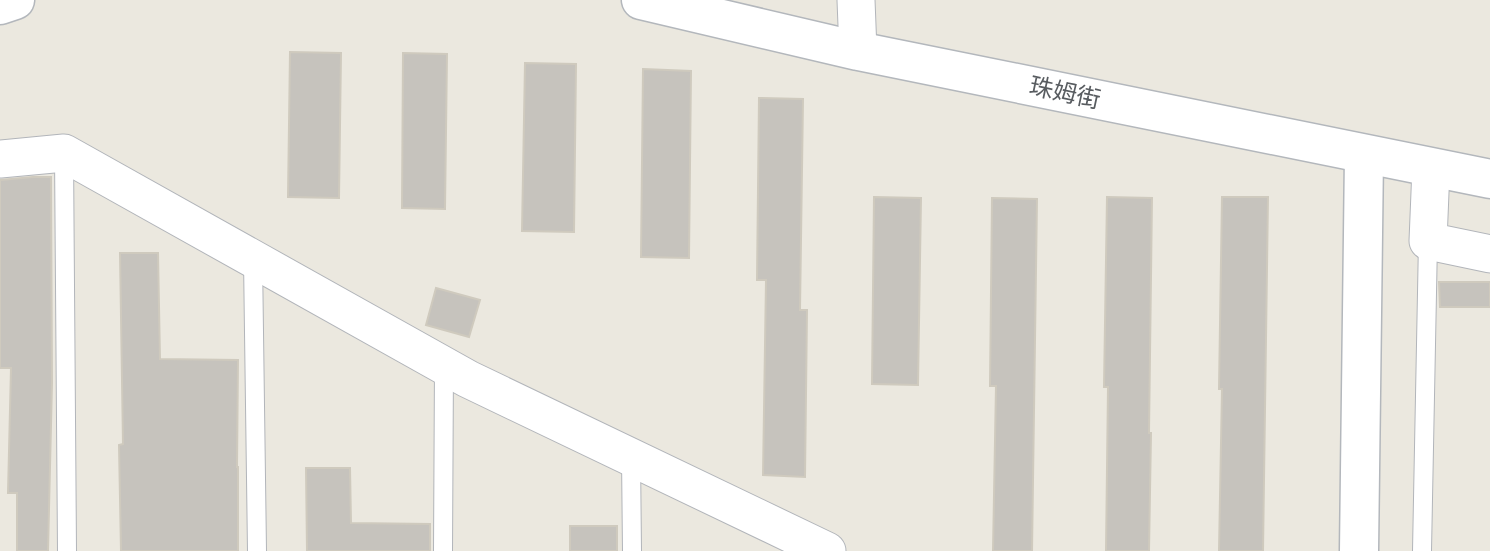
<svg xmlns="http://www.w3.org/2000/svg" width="1490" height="551" viewBox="0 0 1490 551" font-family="'Golos Text','Noto Sans SC',sans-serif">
  <rect width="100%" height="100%" fill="#ebe8df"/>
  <g fill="#c6c3bd" stroke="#cfcabe" stroke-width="2">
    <polygon points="290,52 341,53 339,198 288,197"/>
    <polygon points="403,53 447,54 445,209 402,208"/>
    <polygon points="525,63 576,64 574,232 522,231"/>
    <polygon points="643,69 691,71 689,258 641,257"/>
    <polygon points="759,98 803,99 800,310 807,310 805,477 763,475 766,280 757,280"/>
    <polygon points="33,177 51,177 52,383 48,551 17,551 17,493 8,493 11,368 0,368 0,180"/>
    <polygon points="874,197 921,198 918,385 872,384"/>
    <polygon points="1107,197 1152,198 1149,433 1151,433 1149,551 1106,551 1108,387 1104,387"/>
    <polygon points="1222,197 1268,197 1263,551 1219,551 1222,389 1219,389"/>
    <polygon points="992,198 1037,199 1032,551 993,551 996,386 990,386"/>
    <polygon points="120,253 158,253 160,359 238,360 237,467 238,467 238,551 121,551 119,445 123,444"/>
    <polygon points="1439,282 1490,282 1490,307 1440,307"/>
    <polygon points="436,288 480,300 469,337 426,325"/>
    <polygon points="306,468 350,468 351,523 430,524 430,551 307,551"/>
    <rect x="570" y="526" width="47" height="25"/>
  </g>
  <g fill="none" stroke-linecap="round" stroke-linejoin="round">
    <defs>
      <g id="service">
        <polyline points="64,153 67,551"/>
        <polyline points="253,259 257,551"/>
        <polyline points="631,457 632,551"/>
        <polyline points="443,551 444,365"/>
        <polyline points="1422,551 1428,241"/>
      </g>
      <g id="minor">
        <polyline points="856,0 858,51"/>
        <polyline points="0,159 64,153 468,379 827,551"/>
        <polyline points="1431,168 1428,241 1490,254"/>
      </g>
      <g id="secondary">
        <polyline points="641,0 858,51 1490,179"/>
        <polyline points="0,5 15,0"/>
        <polyline points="1359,551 1364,155"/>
      </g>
    </defs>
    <use href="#service" stroke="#b2b5ba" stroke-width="20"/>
    <use href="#minor" stroke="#b2b5ba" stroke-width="39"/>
    <use href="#secondary" stroke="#b3b7bc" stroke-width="41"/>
    <use href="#service" stroke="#fff" stroke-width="18"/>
    <use href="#minor" stroke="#fff" stroke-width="37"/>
    <use href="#secondary" stroke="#fff" stroke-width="38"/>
  </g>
  <g text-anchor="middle" stroke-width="5" stroke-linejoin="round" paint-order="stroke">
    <g font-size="24" fill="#585c60" stroke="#fff">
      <text transform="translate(1065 93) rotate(12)" y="8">珠姆街</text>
    </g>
  </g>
</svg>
